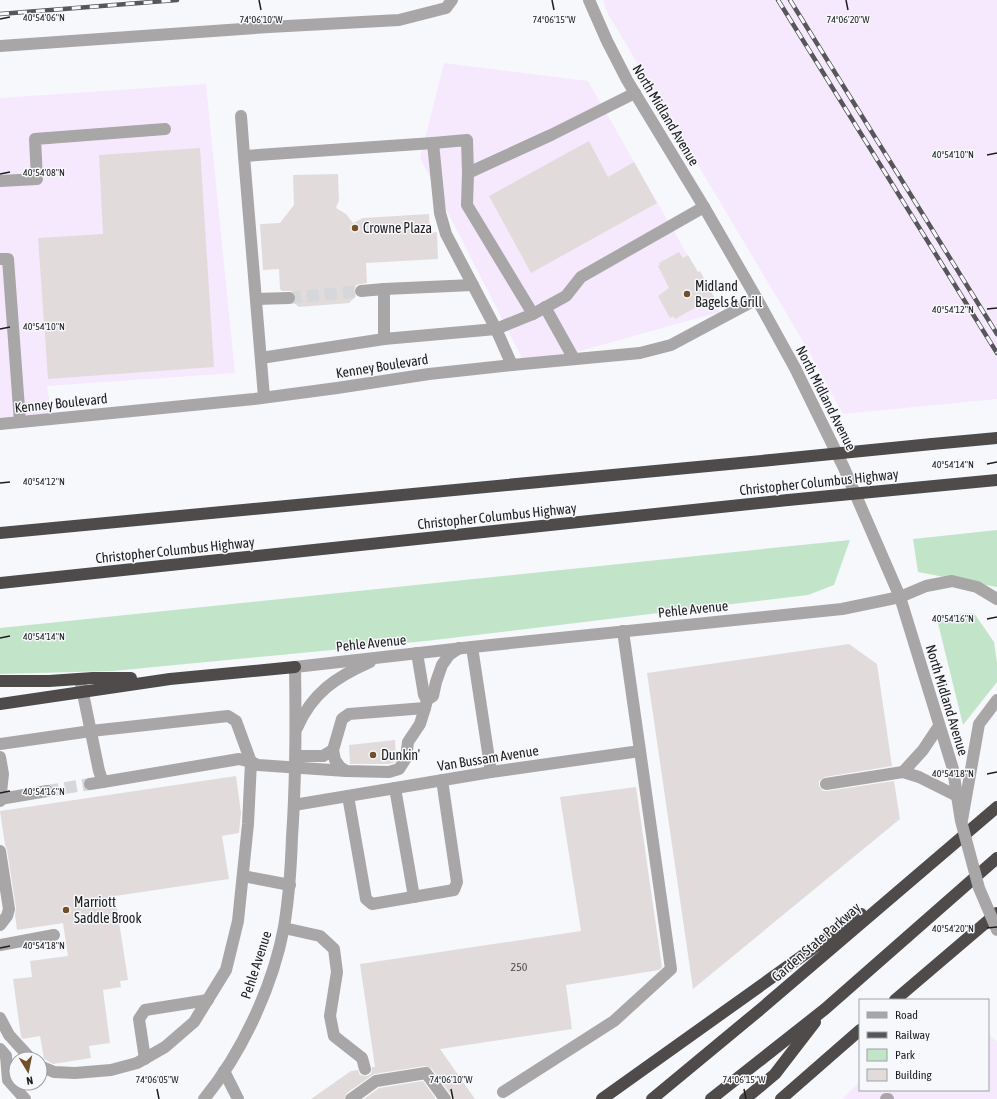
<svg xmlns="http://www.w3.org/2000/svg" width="997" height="1099" viewBox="0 0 997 1099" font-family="'Asap Condensed',sans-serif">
  <rect width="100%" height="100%" fill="#f7f8fc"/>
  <g fill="#f6e9fd">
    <polygon points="603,0 997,0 997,399 843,414 807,348 608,14"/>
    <polygon points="444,63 588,81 720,312 526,366 420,158"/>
    <polygon points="206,84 235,373 47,386 52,416 0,424 0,98"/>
    <polygon points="988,1034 997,1042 997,1099 842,1099 860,1082 860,1090 988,1090"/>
  </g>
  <g fill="#c2e5ca">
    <polygon points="997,530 997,587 918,572 913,539"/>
    <polygon points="850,540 834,585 808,595 426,641 113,671 0,674 0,628"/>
    <polygon points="974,613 994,642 997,663 997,682 963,725 936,615"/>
  </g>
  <g fill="#e1dcdb">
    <polygon points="589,141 608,177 634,162 657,203 531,273 489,196"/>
    <polygon points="200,148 214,367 48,379 38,238 103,234 99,155"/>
    <polygon points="338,174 339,200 336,208 346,214 353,223 363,218 429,214 430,233 437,232 438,259 366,263 367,283 356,285 354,291 356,296 349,303 299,307 294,303 296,298 295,294 292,291 282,291 280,289 279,269 263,270 260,224 280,223 294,205 293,175"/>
    <polygon points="679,252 683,258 688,255 698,272 700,271 714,297 675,319 673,316 670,318 658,296 669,288 658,266 660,265 659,263"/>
    <polygon points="849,644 877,664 892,766 825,777 819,781 819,786 823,791 827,791 894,781 900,819 693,989 647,673"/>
    <polygon points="395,740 396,759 394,763 388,764 350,764 349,745"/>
    <polygon points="236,776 241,813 239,833 222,836 229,879 115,896 128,980 120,981 121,987 103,990 110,1043 89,1046 91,1058 53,1064 44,1059 40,1036 23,1039 21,1037 13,979 32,977 30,961 68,956 63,923 17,930 15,915 16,908 7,850 5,845 0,811"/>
    <polygon points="636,787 662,967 659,970 566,985 572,1029 440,1049 475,1099 452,1099 451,1095 432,1069 425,1066 374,1074 347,1093 344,1099 311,1099 351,1071 358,1070 360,1075 367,1076 371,1074 372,1067 375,1067 360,964 581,931 560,797"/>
    <polygon points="423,1081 436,1099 364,1099 379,1088"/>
  </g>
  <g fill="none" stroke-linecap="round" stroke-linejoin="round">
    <g stroke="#d6d7db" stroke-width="12" stroke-dasharray="12 6" stroke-linecap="butt">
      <polyline points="289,298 361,291"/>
      <polyline points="47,791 90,784"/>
    </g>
    <g stroke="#a8a6a6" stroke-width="12">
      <polyline points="589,0 607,41 627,80 704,207 757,299 795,368 844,468 900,597 953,769 957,796"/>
      <polyline points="0,46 269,27 399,20 446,8 452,0"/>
      <polyline points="241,116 244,156"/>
      <polyline points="433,143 467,140 468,173"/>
      <polyline points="0,181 37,179 35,139 165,129"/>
      <polyline points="0,259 8,259 20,422"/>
      <polyline points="361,291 384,289"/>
      <polyline points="256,299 289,298"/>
      <polyline points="545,307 574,359"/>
      <polyline points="533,314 566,296 581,277 704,207"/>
      <polyline points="384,339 384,289 473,285"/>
      <polyline points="261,358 384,339 496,329 512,365"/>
      <polyline points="264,397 244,156 433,143 440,213 446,234 496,329 533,314 467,205 468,173 551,135 635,93"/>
      <polyline points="0,424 254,399 337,388 429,374 512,365 640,353 671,345 757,299"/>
      <polyline points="472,647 491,772"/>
      <polyline points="417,653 424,695 427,700"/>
      <polyline points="80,679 99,771 103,782 239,759 251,762 258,765 346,771 389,772 399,769 406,758 408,742 420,724 425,708"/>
      <path d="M297,728C312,693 336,677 370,662"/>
      <polyline points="0,744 91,731 228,716 236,721 251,762 248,824 238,921 226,970 194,1022 165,1047 137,1063 111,1070 75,1073 54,1072 40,1066"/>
      <polyline points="296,756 323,756 333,750"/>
      <polyline points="0,757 3,774 0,801"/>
      <polyline points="346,771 340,767 335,760 333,750 342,719 349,714 425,708 427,700 433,696 436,682 442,665 449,655 459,648"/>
      <polyline points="903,772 923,750 939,726"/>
      <polyline points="90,784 103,782"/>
      <polyline points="826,784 903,772 919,777 957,796"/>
      <polyline points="395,788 414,897"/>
      <polyline points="348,796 366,899 372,904 454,890 457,882 442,780"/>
      <polyline points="0,799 47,791"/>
      <polyline points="294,805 491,772 640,751"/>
      <polyline points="962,820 979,724 997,700"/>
      <polyline points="0,851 9,909 7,916 0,925"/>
      <polyline points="243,876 290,885"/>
      <polyline points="284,928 320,936 334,949 337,972 330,1016 334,1036 362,1058 365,1069"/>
      <polyline points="0,945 54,935"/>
      <polyline points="0,1018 9,1035 31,1059"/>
      <polyline points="0,1049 6,1056 8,1080 25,1099"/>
      <polyline points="145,1059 139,1019 145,1010 208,1000"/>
      <polyline points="224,1071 238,1099"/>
      <polyline points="503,1092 614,1021 671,969 623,631"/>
      <path d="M204,1099C242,1053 273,986 284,927C289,897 291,867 292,837C296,780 296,724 295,667L472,647L842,609L900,597L926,586L952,581L977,587L997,599"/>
      <polyline points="351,1099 376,1081 426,1073 445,1099"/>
      <polyline points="886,1099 888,1099"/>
    </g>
    <g stroke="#4f4b4b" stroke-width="12">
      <polyline points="932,444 997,438"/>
      <polyline points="0,533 771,460"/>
      <polyline points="0,583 788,500"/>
      <polyline points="0,681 49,681 93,678 131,678"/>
      <polyline points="0,704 170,679 295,667"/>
      <polyline points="895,1000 997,913"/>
      <polyline points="602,1099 861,914"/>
      <polyline points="652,1099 762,1008 997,807"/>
      <polyline points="711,1099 825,1009 997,858"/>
      <polyline points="745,1099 775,1074 815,1022"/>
      <polyline points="781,1099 860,1030"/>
    </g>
    <defs>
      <g id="rail">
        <polyline points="778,0 997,353"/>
        <polyline points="790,0 997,334"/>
        <polyline points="0,14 177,0"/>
      </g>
    </defs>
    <use href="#rail" stroke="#575759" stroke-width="4.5"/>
    <use href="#rail" stroke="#f7f8fc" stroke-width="3" stroke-dasharray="9" stroke-linecap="butt"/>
    <polyline stroke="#a8a6a6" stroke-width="12" points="957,796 961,821 979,888 997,930"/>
    <g stroke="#4f4b4b" stroke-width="12">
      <polyline points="771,460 932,444"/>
      <polyline points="788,500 997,480"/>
    </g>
  </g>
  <path fill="none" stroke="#1e1e1f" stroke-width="1.5" d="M259,0L261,10M552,0L554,10M846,0L848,10M0,19L10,17M987,155L997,153M0,174L10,172M987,309L997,308M0,329L10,327M987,464L997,462M0,483L10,482M987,619L997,617M0,638L10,636M987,774L997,772M0,793L10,791M987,928L997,927M0,948L10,946M157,1089L159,1099M451,1089L453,1099M744,1089L746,1099"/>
  <g fill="#734f29" stroke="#f7f8fc" stroke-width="1.5">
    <circle cx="355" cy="228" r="4"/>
    <circle cx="687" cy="294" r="4"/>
    <circle cx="373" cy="755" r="4"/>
    <circle cx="66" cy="910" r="4"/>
  </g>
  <g text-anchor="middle" stroke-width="3" stroke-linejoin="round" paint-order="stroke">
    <g font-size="12" fill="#4f4e4e">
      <text x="519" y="971">250</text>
    </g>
    <g font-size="14" fill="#1e1e1f" stroke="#f7f8fc">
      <text transform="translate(666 115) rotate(59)" y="5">North Midland Avenue</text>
      <text transform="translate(382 366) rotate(-9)" y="5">Kenney Boulevard</text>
      <text transform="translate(826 398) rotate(63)" y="5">North Midland Avenue</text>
      <text transform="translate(61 403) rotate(-6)" y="5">Kenney Boulevard</text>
      <text transform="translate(819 482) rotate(-6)" y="5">Christopher Columbus Highway</text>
      <text transform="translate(497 516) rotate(-6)" y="5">Christopher Columbus Highway</text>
      <text transform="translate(175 550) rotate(-6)" y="5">Christopher Columbus Highway</text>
      <text transform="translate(693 609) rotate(-6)" y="5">Pehle Avenue</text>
      <text transform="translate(371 643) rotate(-6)" y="5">Pehle Avenue</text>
      <text transform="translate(947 700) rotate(73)" y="5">North Midland Avenue</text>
      <text transform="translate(488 758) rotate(-9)" y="5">Van Bussam Avenue</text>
      <text transform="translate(816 942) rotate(-41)" y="5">Garden State Parkway</text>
      <text transform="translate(256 965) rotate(-72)" y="5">Pehle Avenue</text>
    </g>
    <g font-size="14" fill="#1e1e1f" stroke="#f7f8fc" text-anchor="start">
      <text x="363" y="233">Crowne Plaza</text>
      <text x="695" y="291">Midland<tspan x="695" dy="16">Bagels &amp; Grill</tspan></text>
      <text x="381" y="760">Dunkin'</text>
      <text x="74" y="907">Marriott<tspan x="74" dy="16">Saddle Brook</tspan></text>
    </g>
  </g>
  <g font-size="10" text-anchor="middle" fill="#1e1e1f" stroke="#f7f8fc" stroke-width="3" stroke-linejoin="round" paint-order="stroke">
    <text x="44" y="21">40°54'06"N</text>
    <text x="848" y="23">74°06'20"W</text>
    <text x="261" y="23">74°06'10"W</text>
    <text x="554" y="23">74°06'15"W</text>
    <text x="953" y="158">40°54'10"N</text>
    <text x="44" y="176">40°54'08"N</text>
    <text x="953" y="313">40°54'12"N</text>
    <text x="44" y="330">40°54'10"N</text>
    <text x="953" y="468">40°54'14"N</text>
    <text x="44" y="485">40°54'12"N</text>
    <text x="953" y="622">40°54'16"N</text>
    <text x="44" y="640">40°54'14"N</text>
    <text x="953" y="777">40°54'18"N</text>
    <text x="44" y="795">40°54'16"N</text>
    <text x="953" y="932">40°54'20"N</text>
    <text x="44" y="949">40°54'18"N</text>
    <text x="157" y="1083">74°06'05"W</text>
    <text x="451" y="1083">74°06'10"W</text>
    <text x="744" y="1083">74°06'15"W</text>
  </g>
  <rect x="859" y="999" width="130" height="92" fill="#f7f8fc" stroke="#a0a1a4"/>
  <rect x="867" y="1012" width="20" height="6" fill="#a8a6a6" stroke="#a0a1a4"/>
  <text x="895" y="1019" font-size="12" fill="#1e1e1f">Road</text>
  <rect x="867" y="1032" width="20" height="6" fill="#575759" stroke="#a0a1a4"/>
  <text x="895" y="1039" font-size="12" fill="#1e1e1f">Railway</text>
  <rect x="867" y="1049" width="20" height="12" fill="#c2e5ca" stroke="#a0a1a4"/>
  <text x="895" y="1059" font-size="12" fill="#1e1e1f">Park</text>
  <rect x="867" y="1069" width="20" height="12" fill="#e1dcdb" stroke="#a0a1a4"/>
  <text x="895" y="1079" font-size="12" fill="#1e1e1f">Building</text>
  <g transform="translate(28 1071) rotate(170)"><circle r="19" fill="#f7f8fc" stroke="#a0a1a4"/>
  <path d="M0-3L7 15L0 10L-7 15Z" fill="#734f29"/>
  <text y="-6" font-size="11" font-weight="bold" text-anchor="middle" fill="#1e1e1f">N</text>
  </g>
</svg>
